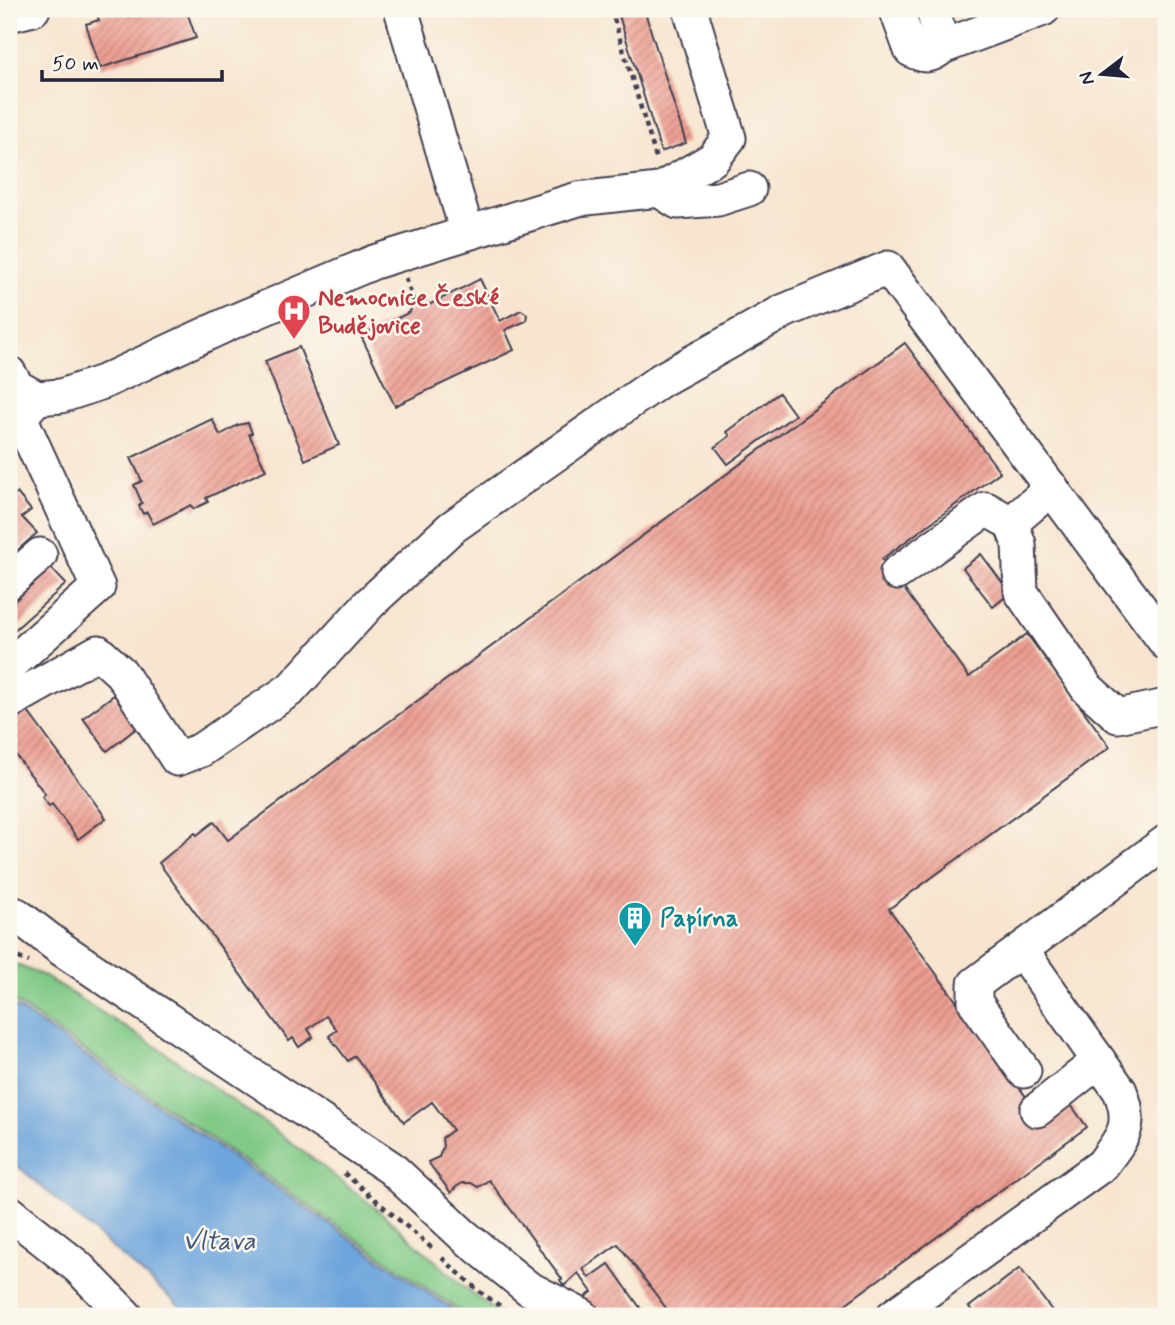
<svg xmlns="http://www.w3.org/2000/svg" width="1175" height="1325" viewBox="0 0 1175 1325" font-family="Mynerve,sans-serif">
  <defs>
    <pattern id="building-hatch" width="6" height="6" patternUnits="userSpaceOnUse" patternTransform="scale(1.75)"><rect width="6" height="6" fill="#ed9d91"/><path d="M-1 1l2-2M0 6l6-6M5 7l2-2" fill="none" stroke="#c08078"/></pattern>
  </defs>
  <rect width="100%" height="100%" fill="#fbf7ec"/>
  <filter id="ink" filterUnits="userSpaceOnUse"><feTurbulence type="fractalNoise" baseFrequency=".0143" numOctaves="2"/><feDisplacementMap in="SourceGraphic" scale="14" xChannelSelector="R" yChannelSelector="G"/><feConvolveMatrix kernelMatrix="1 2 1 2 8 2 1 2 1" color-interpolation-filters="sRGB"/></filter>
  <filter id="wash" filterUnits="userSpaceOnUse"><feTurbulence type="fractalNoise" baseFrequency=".00686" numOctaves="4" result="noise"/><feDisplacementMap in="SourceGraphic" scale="28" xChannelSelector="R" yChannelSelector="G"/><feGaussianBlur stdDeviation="1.57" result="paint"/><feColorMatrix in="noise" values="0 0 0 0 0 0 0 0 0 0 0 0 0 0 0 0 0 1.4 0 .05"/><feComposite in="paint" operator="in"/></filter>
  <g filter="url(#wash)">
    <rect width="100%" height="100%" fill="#f7e5cf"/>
    <polygon fill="#80c986" stroke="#517660" stroke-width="2" points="9,962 42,975 163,1051 288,1140 377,1209 471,1293 502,1316 467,1316 16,1003 9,1000"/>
    <polygon fill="#6da5dc" stroke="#48648c" stroke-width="2" points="9,1005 16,1007 462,1316 191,1316 20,1168 9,1163"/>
    <g id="blocks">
      <g fill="url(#building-hatch)">
        <polygon points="136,9 186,9 196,38 100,68 86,24 99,20 97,15 114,10 115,15"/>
        <polygon points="617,9 644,9 686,143 661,152"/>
        <polygon points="971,9 988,9 973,14"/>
        <polygon points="480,279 500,321 521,310 527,314 526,321 505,330 514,350 395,406 361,336 410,312 412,305 418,300 429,305"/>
        <polygon points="905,343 1000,472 882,559 969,677 1027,634 1110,747 889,909 1043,1120 1068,1101 1087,1127 829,1316 672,1316 618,1244 583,1269 589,1278 609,1264 646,1316 605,1316 589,1308 582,1300 592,1292 578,1273 564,1286 560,1280 562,1279 489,1180 478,1187 471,1183 463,1183 456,1187 451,1193 428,1162 439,1157 443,1146 442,1138 453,1130 432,1102 404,1122 355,1056 348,1061 329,1036 337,1030 326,1016 308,1029 313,1037 299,1047 293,1038 289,1041 159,863 195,833 197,835 214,822 228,840"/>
        <polygon points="299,347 339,445 305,460 265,361"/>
        <polygon points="779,393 795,415 728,464 715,447 730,436 727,432"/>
        <polygon points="212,419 220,435 238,425 248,423 252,433 249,434 266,470 206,498 208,502 193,509 191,505 153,524 147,512 143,514 139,506 142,503 134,485 142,481 131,458"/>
        <polygon points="17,493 31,510 22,517 37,533 9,558 9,500"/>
        <polygon points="981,554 1010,593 993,607 963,568"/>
        <polygon points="51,568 66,584 9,635 9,606"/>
        <polygon points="114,695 138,727 107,751 83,718"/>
        <polygon points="26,709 106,818 78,839 52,804 49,806 42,797 45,794 9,746 9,717"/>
        <polygon points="1020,1268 1056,1316 976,1316 969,1307"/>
      </g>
    </g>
  </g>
  <g filter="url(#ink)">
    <use href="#blocks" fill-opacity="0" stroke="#423f51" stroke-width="2"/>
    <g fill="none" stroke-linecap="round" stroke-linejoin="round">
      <defs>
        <g id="minor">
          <polyline points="401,9 467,232"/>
          <path d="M896,9L911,50C924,57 931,57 942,47"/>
          <polyline points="933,9 942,47 1043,9"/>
          <polyline points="9,15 33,9"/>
          <polyline points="659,190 678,202 718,199 749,189"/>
          <polyline points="9,373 17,387 37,398 61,396 103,382 230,323 374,262 578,199 659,190 713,159 729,138 690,9"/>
          <polyline points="1011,523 1019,544 1021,592 1087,688 1118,716 1166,706"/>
          <polyline points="897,573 986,509 1011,523 1052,488"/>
          <polyline points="9,582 40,555"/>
          <polyline points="9,666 98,587 20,417 37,398"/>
          <polyline points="9,702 98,652 121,673 177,759 201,750 291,689 370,603 451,528 661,380 784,311 888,268 1166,643"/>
          <polyline points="9,912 17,915 60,948 391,1168 463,1235 528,1288 582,1316"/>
          <polyline points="1024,1071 975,1002 975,984 1166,842"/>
          <polyline points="1037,1110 1099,1061"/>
          <polyline points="9,1212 78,1267 126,1316"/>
          <path d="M893,1316L1102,1165C1123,1137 1134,1125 1120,1091L1021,950"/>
        </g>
      </defs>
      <use href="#minor" stroke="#423f51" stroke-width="37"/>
      <g stroke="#423f51" stroke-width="4.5" stroke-dasharray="5 5" stroke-linecap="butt">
        <polyline points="611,9 657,161"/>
        <polyline points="406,278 414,303"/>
        <polyline points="9,954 29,962"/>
        <polyline points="344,1173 433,1249"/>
        <polyline points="442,1258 480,1292 515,1316"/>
      </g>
      <use href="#minor" stroke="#fff" stroke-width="33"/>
    </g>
  </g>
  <defs>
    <symbol id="hospital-pin" viewBox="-11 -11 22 30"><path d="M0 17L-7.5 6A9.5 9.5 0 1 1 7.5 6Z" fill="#e0444e" stroke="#fbf7ec"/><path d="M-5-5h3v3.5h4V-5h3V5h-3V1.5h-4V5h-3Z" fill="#fff"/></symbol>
    <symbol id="building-pin" viewBox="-11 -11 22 30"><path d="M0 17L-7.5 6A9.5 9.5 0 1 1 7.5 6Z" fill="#0f9aa8" stroke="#fbf7ec"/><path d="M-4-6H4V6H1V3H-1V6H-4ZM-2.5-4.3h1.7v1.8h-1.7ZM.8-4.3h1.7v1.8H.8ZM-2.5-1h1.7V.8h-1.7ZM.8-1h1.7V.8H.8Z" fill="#fff"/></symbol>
  </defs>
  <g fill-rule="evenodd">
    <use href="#hospital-pin" x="275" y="292" width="38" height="52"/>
    <use href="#building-pin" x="616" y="899" width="38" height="52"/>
  </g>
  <g text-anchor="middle" stroke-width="5" stroke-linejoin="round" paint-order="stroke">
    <g font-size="24" font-weight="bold" fill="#be3a42" stroke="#fbf7ec" text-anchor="start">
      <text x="318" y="305">Nemocnice České<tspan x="318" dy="28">Budějovice</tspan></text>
    </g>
    <g font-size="24" font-weight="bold" fill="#0d838f" stroke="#fbf7ec" text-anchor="start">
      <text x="660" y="926">Papírna</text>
    </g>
    <g font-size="26" font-style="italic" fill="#40567b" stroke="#fbf7ec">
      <text x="219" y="1249">Vltava</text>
    </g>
  </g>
  <rect width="1175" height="1325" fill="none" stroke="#fbf7ec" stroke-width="35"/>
  <g transform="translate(1102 74) rotate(254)" stroke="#fbf7ec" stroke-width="5" paint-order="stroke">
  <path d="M0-5L12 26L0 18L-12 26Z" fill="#22223b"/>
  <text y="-10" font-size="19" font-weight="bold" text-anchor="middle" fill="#22223b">N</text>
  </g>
  <path d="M42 70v10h180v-10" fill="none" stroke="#22223b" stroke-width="3.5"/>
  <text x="52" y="70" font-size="21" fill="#22223b" stroke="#fbf7ec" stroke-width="5" paint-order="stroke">50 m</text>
</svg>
